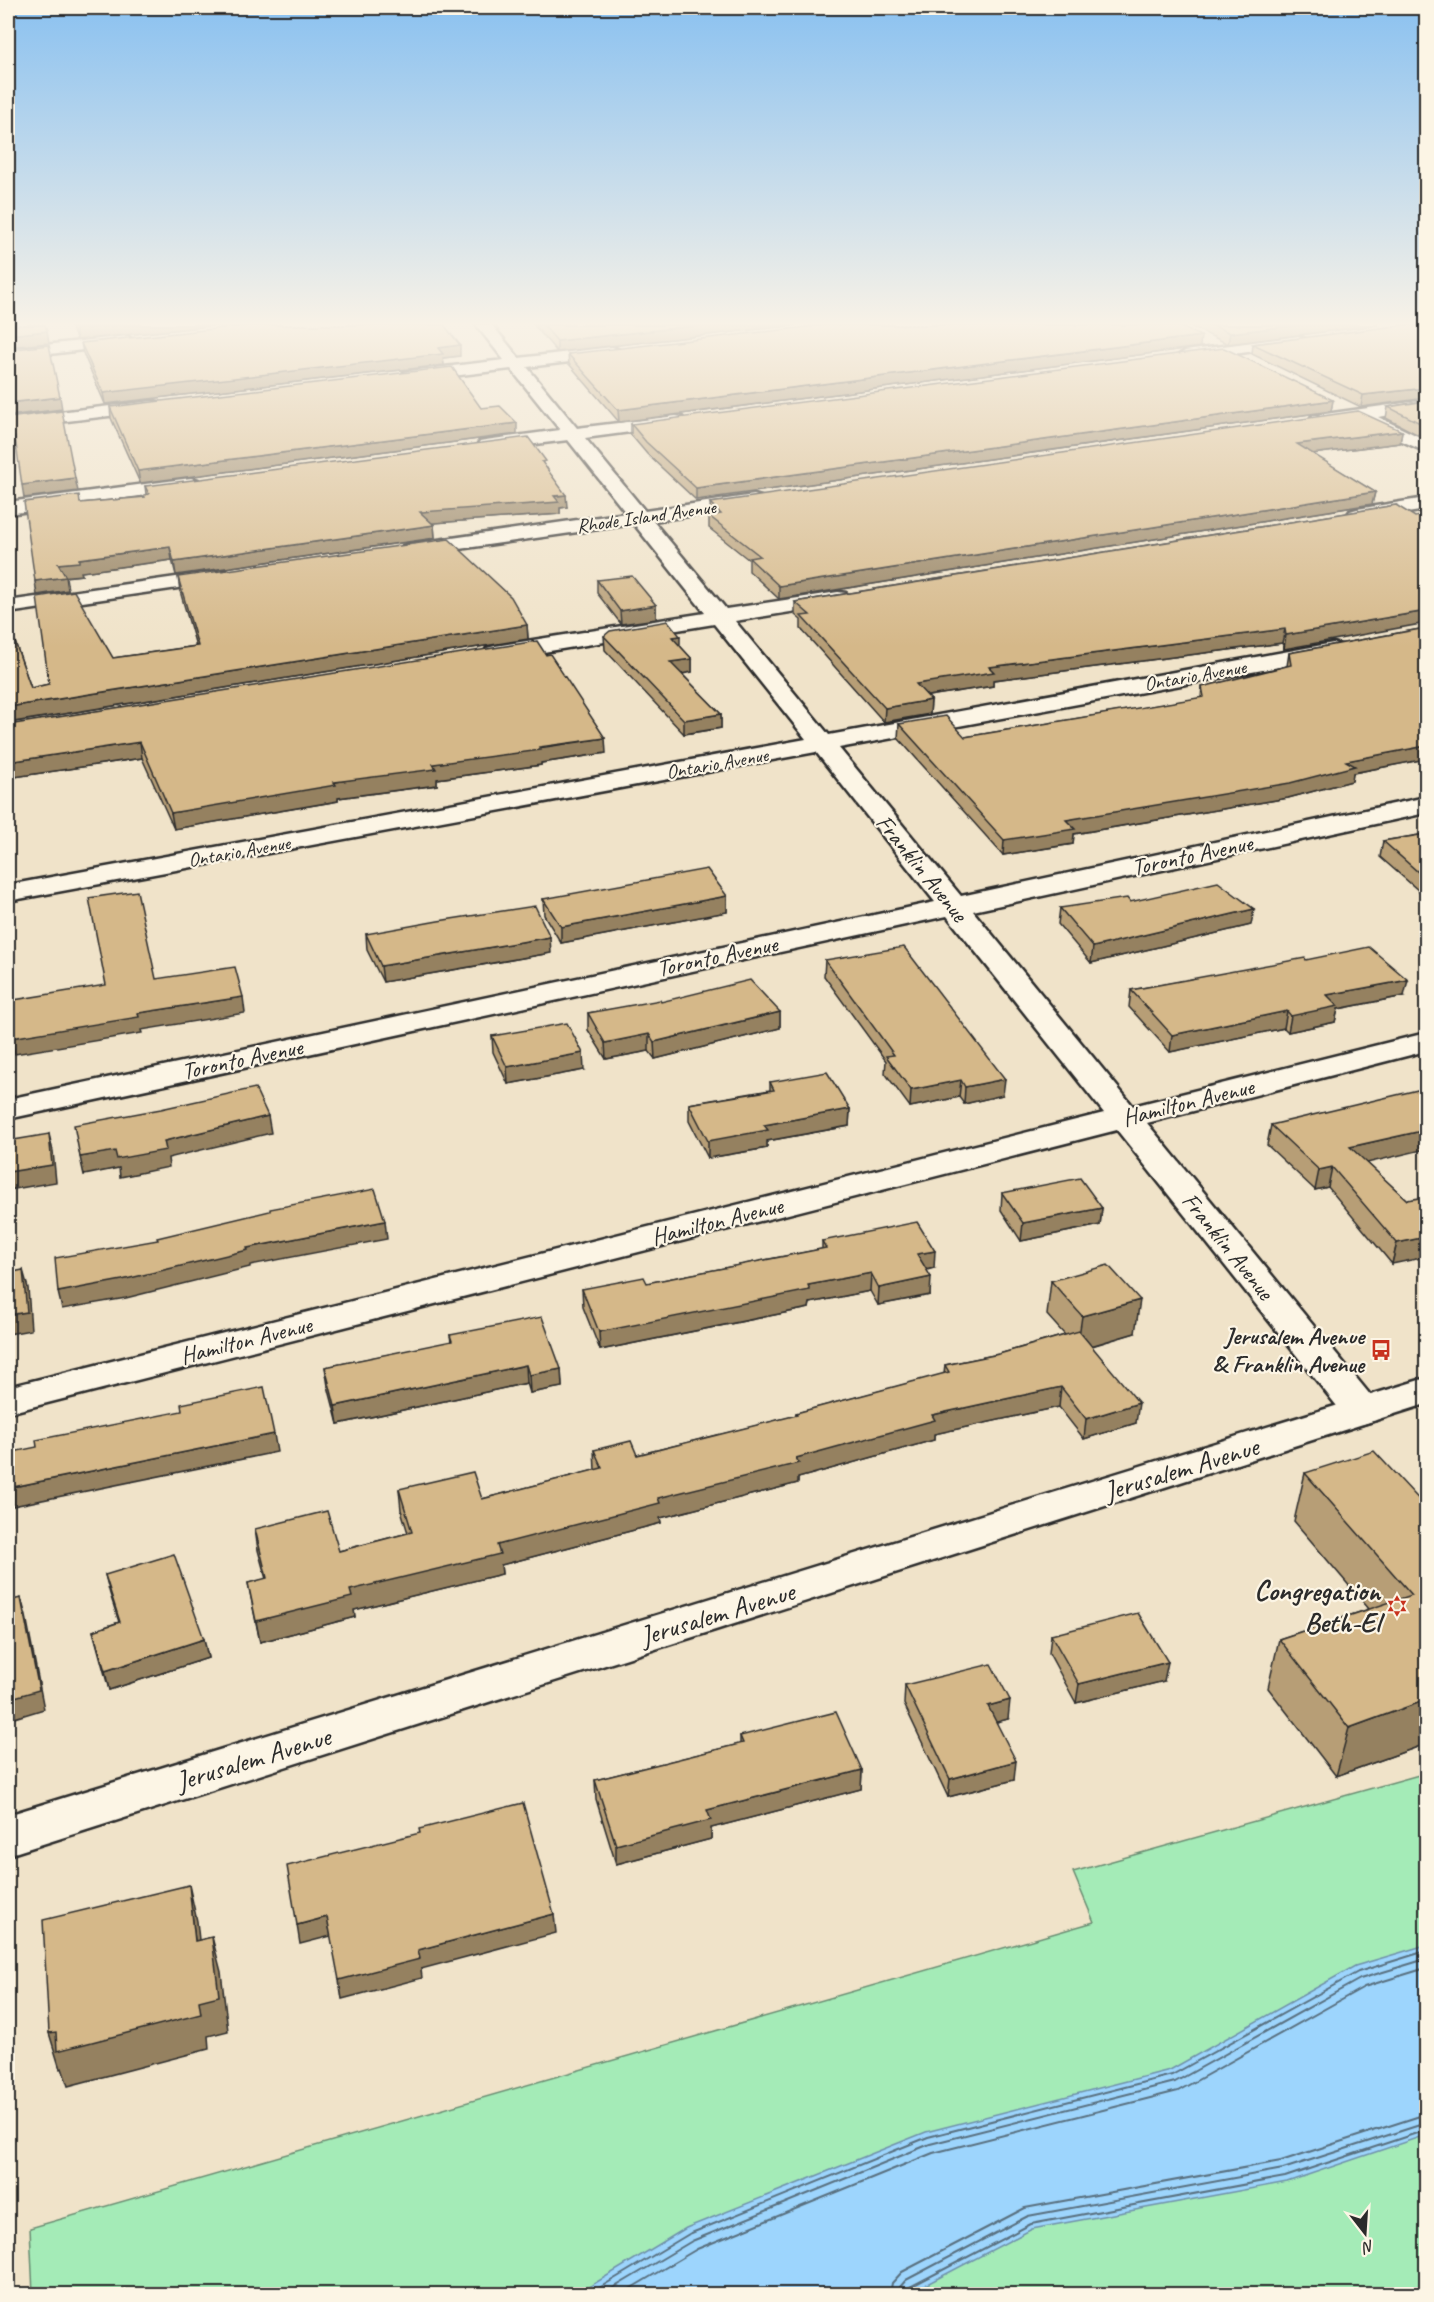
<svg xmlns="http://www.w3.org/2000/svg" width="1434" height="2302" viewBox="0 0 1434 2302" font-family="Caveat,sans-serif">
  <rect width="100%" height="100%" fill="#f0e3c9"/>
  <filter id="ink" filterUnits="userSpaceOnUse"><feTurbulence type="fractalNoise" baseFrequency=".0167" numOctaves="2"/><feDisplacementMap in="SourceGraphic" scale="12" xChannelSelector="R" yChannelSelector="G"/><feConvolveMatrix kernelMatrix="1 2 1 2 8 2 1 2 1" color-interpolation-filters="sRGB"/></filter>
  <g filter="url(#ink)">
    <polygon fill="#a4ebb7" stroke="#688b71" stroke-width="1.5" points="1426,1773 1426,2294 33,2294 30,2228 1094,1922 1073,1872"/>
    <polygon fill="#9dd5fd" stroke="#6f91a9" stroke-width="1.5" points="1426,1945 1426,2135 1287,2182 1032,2229 908,2294 577,2294 686,2228 926,2132 1170,2070 1355,1966"/>
    <g fill="none" stroke-linecap="round" stroke-linejoin="round">
      <g stroke="#596f7f" stroke-width="2">
        <polyline points="589,2294 689,2234 928,2137 1172,2075 1358,1972 1426,1951"/>
        <polyline points="603,2294 692,2241 930,2144 1175,2082 1360,1979 1426,1959"/>
        <polyline points="621,2294 697,2249 933,2153 1178,2091 1364,1987 1426,1968"/>
        <polyline points="890,2294 892,2283 902,2272 1025,2208 1281,2161 1426,2114"/>
        <polyline points="899,2294 900,2287 906,2280 1028,2216 1283,2169 1426,2123"/>
        <polyline points="907,2294 910,2287 1031,2224 1285,2177 1426,2130"/>
      </g>
      <defs>
        <g id="minor">
          <polygon points="476,325 492,325 519,358 612,347 618,349 620,352 618,355 612,357 527,367 577,428 676,416 682,417 685,421 682,425 676,426 585,438 645,511 754,495 761,497 764,501 761,505 754,507 653,521 726,609 838,592 846,593 849,598 846,603 735,621 829,735 1333,643 1341,645 1344,650 1341,655 1333,657 839,748 961,896 1426,797 1426,813 973,911 1133,1106 1426,1033 1426,1051 1147,1123 1376,1402 1381,1411 1376,1420 1362,1424 1348,1420 1117,1130 8,1413 8,1387 1104,1113 947,916 8,1119 8,1099 935,902 816,752 8,901 8,885 806,739 714,624 495,660 487,658 484,653 487,648 495,646 705,613 634,524 410,556 403,554 400,550 403,546 410,544 626,513 568,440 486,450 480,449 477,445 480,441 486,440 560,430 511,369 410,381 404,380 402,376 404,372 410,371 504,360"/>
          <polygon points="127,336 135,341 133,344 8,359 8,349"/>
          <polygon points="1298,336 1304,338 1306,341 1304,344 1185,361 1177,356 1185,351"/>
          <polygon points="1426,400 1426,410 1378,417 1426,440 1426,452 1356,420 1318,425 1312,424 1309,420 1312,416 1318,415"/>
          <polygon points="153,401 159,402 162,406 159,410 8,428 8,418"/>
          <polygon points="191,478 198,480 201,484 198,488 8,514 8,502"/>
          <polygon points="1426,498 1426,510 1357,521 1350,519 1347,515 1350,511 1357,509"/>
          <polygon points="225,570 232,572 235,576 232,580 8,613 8,601"/>
        </g>
        <polygon id="major" points="1426,1378 1426,1404 8,1855 8,1815"/>
      </defs>
      <use href="#minor" stroke="#2b2b2b" stroke-width="5"/>
      <use href="#major" stroke="#2b2b2b" stroke-width="5"/>
      <use href="#minor" fill="#fcf5e5" fill-rule="evenodd"/>
      <use href="#major" fill="#fcf5e5" fill-rule="evenodd"/>
    </g>
    <g fill="#b79e76" stroke="#2b2b2b" stroke-width="1.5">
      <polygon points="70,325 220,325 77,340"/>
      <polygon points="534,325 796,325 557,352"/>
      <polygon points="1188,325 1378,325 1228,344"/>
      <polygon points="1405,325 1361,407 1252,354 1253,344"/>
      <polygon points="81,343 460,356 443,358 444,365 105,404 83,353"/>
      <polygon points="1200,347 619,422 569,364 568,354"/>
      <polygon points="1333,400 1331,411 696,500 647,454 631,435 631,424"/>
      <polygon points="1426,401 1426,439 1386,418 1388,407"/>
      <polygon points="110,407 481,408 517,434 140,483 111,418"/>
      <polygon points="1402,431 1400,443 1312,454 1375,492 1372,504 779,599 749,571 749,560 709,528 709,516 711,516 710,503"/>
      <polygon points="547,468 567,507 560,508 560,514 432,523 434,525 435,538 176,575 172,560 81,572 82,575 65,577 68,590 37,595 35,581 80,503 144,497 146,494 145,486"/>
      <polygon points="1396,505 1284,649 1282,643 993,680 993,686 927,696 931,700 930,714 884,722 801,629 801,620 795,615 795,602"/>
      <polygon points="178,577 527,625 528,639 8,723 8,725 606,753 541,763 541,765 437,779 437,785 338,798 338,801 174,829 142,758 8,778 8,622 31,688 49,684 113,658 196,646 180,591"/>
      <polygon points="597,580 656,605 656,619 621,624 597,593"/>
      <polygon points="1426,628 1426,759 1353,773 1352,781 1288,798 1074,834 1073,844 1003,855 898,738 899,724 965,737 1201,698 1202,687 1287,666 1289,653"/>
      <polygon points="604,636 680,646 692,659 692,672 682,674 721,714 721,728 684,734 605,650"/>
      <polygon points="1426,834 1426,897 1380,857 1383,841"/>
      <polygon points="727,896 727,912 561,943 544,915 543,899"/>
      <polygon points="1060,908 1251,925 1091,963 1058,924"/>
      <polygon points="366,934 551,953 383,982 367,950"/>
      <polygon points="825,960 1003,1095 964,1104 959,1097 910,1107 885,1073 886,1061 824,976"/>
      <polygon points="1306,960 1404,996 1338,1009 1335,1022 1288,1032 1284,1028 1170,1052 1129,1007 1131,990"/>
      <polygon points="661,1002 780,1012 780,1028 655,1059 649,1051 606,1059 588,1030 588,1013"/>
      <polygon points="492,1036 584,1070 508,1084 493,1052"/>
      <polygon points="770,1082 850,1109 849,1126 767,1141 767,1148 708,1158 689,1121 689,1104 770,1090"/>
      <polygon points="1271,1125 1367,1163 1407,1200 1392,1264 1328,1187 1315,1190 1267,1145"/>
      <polygon points="1002,1193 1102,1208 1100,1225 1021,1241 1001,1210"/>
      <polygon points="822,1241 934,1268 927,1270 930,1295 878,1305 870,1291 810,1303 809,1308 600,1350 583,1307 582,1289 647,1283 822,1249"/>
      <polygon points="1051,1281 1135,1333 1092,1346 1136,1423 1084,1439 1059,1407 934,1434 934,1440 798,1478 798,1483 660,1518 661,1523 501,1565 502,1574 354,1610 355,1617 260,1642 248,1583 266,1579 258,1550 255,1529 339,1551 408,1533 401,1510 399,1489 482,1499 595,1470 594,1450 637,1455 795,1416 796,1413 944,1374 945,1365 999,1354 1065,1335 1047,1315"/>
      <polygon points="450,1335 561,1369 562,1387 530,1393 527,1383 338,1424 328,1386 325,1367 451,1342"/>
      <polygon points="1305,1473 1426,1507 1426,1744 1336,1776 1268,1688 1279,1639 1369,1609 1294,1521"/>
      <polygon points="105,1575 204,1639 208,1658 109,1690 93,1631 119,1622 110,1594"/>
      <polygon points="1051,1635 1164,1681 1076,1703 1049,1653"/>
      <polygon points="905,1685 1008,1719 996,1722 1014,1780 948,1797 904,1704"/>
      <polygon points="740,1736 862,1770 861,1789 711,1828 711,1839 616,1864 596,1799 595,1780 740,1744"/>
    </g>
    <g fill="#958160" stroke="#2b2b2b" stroke-width="1.5">
      <polygon points="119,325 220,325 77,340 75,329"/>
      <polygon points="703,325 796,325 557,352 557,341"/>
      <polygon points="1298,325 1378,325 1228,344 1230,333"/>
      <polygon points="47,331 49,343 8,347 8,348 8,335"/>
      <polygon points="1201,336 1200,347 619,422 618,410"/>
      <polygon points="460,345 460,356 443,358 444,365 105,404 103,393"/>
      <polygon points="1426,388 1426,398 1361,407 1363,395"/>
      <polygon points="60,397 62,409 8,416 8,417 8,403"/>
      <polygon points="1333,400 1331,411 696,500 696,488"/>
      <polygon points="517,423 517,434 140,483 138,471"/>
      <polygon points="1402,431 1400,443 1295,456 1297,444"/>
      <polygon points="15,437 18,450 8,451 8,438"/>
      <polygon points="75,478 78,491 24,498 22,485"/>
      <polygon points="1375,492 1372,504 779,599 779,586"/>
      <polygon points="566,495 567,507 560,508 560,514 421,524 420,512"/>
      <polygon points="434,525 435,538 176,575 174,562"/>
      <polygon points="170,547 172,560 81,572 82,575 60,577 58,564 79,559"/>
      <polygon points="66,577 68,590 37,595 35,581"/>
      <polygon points="656,605 656,619 621,624 620,611"/>
      <polygon points="1426,611 1426,623 1284,649 1286,635"/>
      <polygon points="527,625 528,639 8,723 8,725 8,707"/>
      <polygon points="1285,629 1282,643 993,680 993,686 915,698 916,684 989,667"/>
      <polygon points="680,636 680,650 672,637"/>
      <polygon points="692,659 692,672 670,676 670,662"/>
      <polygon points="931,700 930,714 884,722 885,708"/>
      <polygon points="721,714 721,728 684,734 684,720"/>
      <polygon points="605,738 606,753 541,763 541,765 437,779 437,785 338,798 338,801 174,829 171,813 433,764"/>
      <polygon points="140,742 142,758 8,778 8,762"/>
      <polygon points="1426,746 1426,759 1353,773 1352,781 1288,798 1074,834 1073,844 1003,855 1004,840 1066,820 1346,761"/>
      <polygon points="727,896 727,912 561,943 561,927"/>
      <polygon points="1254,909 1251,925 1091,963 1093,947"/>
      <polygon points="550,937 551,953 383,982 381,966"/>
      <polygon points="1408,980 1404,996 1338,1009 1335,1022 1288,1032 1291,1016 1327,995"/>
      <polygon points="243,997 245,1013 141,1030 142,1033 15,1054 11,1038 138,1013"/>
      <polygon points="1287,1011 1284,1028 1170,1052 1172,1035"/>
      <polygon points="780,1012 780,1028 655,1059 654,1042"/>
      <polygon points="649,1034 649,1051 606,1059 605,1043"/>
      <polygon points="583,1053 584,1070 508,1084 507,1067"/>
      <polygon points="1005,1079 1003,1095 964,1104 965,1087"/>
      <polygon points="961,1080 959,1097 910,1107 911,1090"/>
      <polygon points="850,1109 849,1126 767,1141 767,1148 708,1158 708,1141 764,1125"/>
      <polygon points="268,1116 271,1133 168,1158 169,1167 120,1177 119,1168 84,1175 80,1157 164,1141"/>
      <polygon points="1426,1130 1426,1149 1346,1168 1350,1147"/>
      <polygon points="49,1134 53,1151 56,1182 8,1190 8,1172"/>
      <polygon points="1332,1167 1328,1187 1315,1190 1319,1170"/>
      <polygon points="1102,1208 1100,1225 1021,1241 1023,1223"/>
      <polygon points="385,1221 387,1239 250,1265 250,1267 126,1298 62,1309 58,1292 247,1248"/>
      <polygon points="1426,1237 1426,1257 1392,1264 1397,1243"/>
      <polygon points="935,1251 934,1268 916,1272 917,1254"/>
      <polygon points="23,1270 28,1288 31,1330 8,1334 8,1315"/>
      <polygon points="871,1273 870,1291 810,1303 809,1308 600,1350 599,1332 808,1285"/>
      <polygon points="931,1277 930,1295 878,1305 879,1288"/>
      <polygon points="1140,1300 1135,1333 1077,1350 1082,1316"/>
      <polygon points="526,1365 527,1383 338,1424 335,1406"/>
      <polygon points="561,1369 562,1387 530,1393 529,1375"/>
      <polygon points="1061,1387 1059,1407 934,1434 934,1440 798,1478 798,1483 660,1518 661,1523 501,1565 502,1574 354,1610 355,1617 260,1642 256,1621 350,1590 497,1545 796,1458 932,1415"/>
      <polygon points="1139,1403 1136,1423 1084,1439 1086,1419"/>
      <polygon points="274,1434 277,1452 8,1507 8,1488"/>
      <polygon points="21,1598 26,1616 44,1709 8,1720 8,1699"/>
      <polygon points="204,1639 208,1658 109,1690 105,1671"/>
      <polygon points="1168,1662 1164,1681 1076,1703 1079,1684"/>
      <polygon points="1010,1700 1008,1719 986,1725 988,1706"/>
      <polygon points="1426,1700 1426,1744 1336,1776 1349,1728"/>
      <polygon points="1016,1761 1014,1780 948,1797 950,1779"/>
      <polygon points="862,1770 861,1789 711,1828 711,1839 616,1864 616,1845 707,1810"/>
      <polygon points="189,1885 197,1921 203,1977 195,1941"/>
      <polygon points="554,1914 556,1933 421,1969 422,1978 342,1999 339,1980 418,1950"/>
      <polygon points="327,1917 331,1936 300,1944 297,1925"/>
      <polygon points="212,1937 221,1972 228,2031 208,2036 209,2049 68,2086 62,2068 60,2069 49,2033 199,2001"/>
    </g>
    <g fill="#d5b889" stroke="#2b2b2b" stroke-width="1.5">
      <polygon points="8,325 45,325 47,331 8,335"/>
      <polygon points="73,325 119,325 75,329"/>
      <polygon points="252,325 444,325 460,345 438,348 443,354 103,393 81,343"/>
      <polygon points="543,325 703,325 557,341"/>
      <polygon points="825,325 1177,325 1201,336 618,410 568,354"/>
      <polygon points="1212,325 1298,325 1230,333"/>
      <polygon points="1405,325 1426,325 1426,388 1363,395 1253,344"/>
      <polygon points="49,345 60,397 8,403 8,350"/>
      <polygon points="1224,348 1333,400 696,488 646,442 631,424"/>
      <polygon points="452,367 481,408 500,406 517,423 138,471 110,407"/>
      <polygon points="1426,401 1426,426 1388,407"/>
      <polygon points="62,411 75,478 22,485 15,437 8,438 8,418"/>
      <polygon points="1358,411 1402,431 1297,444 1375,492 779,586 749,558 760,556 709,516 721,514 710,503"/>
      <polygon points="528,437 546,461 542,462 566,495 554,496 559,502 420,512 434,525 174,562 170,547 79,559 79,562 58,564 66,577 35,581 24,502 79,495 80,503 145,497 144,495 149,494 145,486"/>
      <polygon points="1396,505 1415,517 1426,515 1426,611 1286,635 1285,629 989,667 994,672 916,684 931,700 885,708 801,616 810,615 795,602"/>
      <polygon points="449,539 511,597 527,625 8,707 8,622 31,688 49,684 37,597 74,591 113,658 198,646 178,577"/>
      <polygon points="632,576 656,605 620,611 597,580"/>
      <polygon points="668,621 680,636 672,637 692,659 670,662 721,714 684,720 604,636 610,631"/>
      <polygon points="1426,628 1426,746 1346,761 1355,766 1290,783 1066,820 1075,829 1004,840 899,724 946,716 965,737 1204,697 1202,687 1291,665 1289,653"/>
      <polygon points="537,641 546,655 550,654 605,738 539,747 541,750 433,764 436,769 334,782 336,785 171,813 140,742 8,762 8,725"/>
      <polygon points="1426,834 1426,879 1383,841"/>
      <polygon points="707,869 727,896 561,927 543,899"/>
      <polygon points="1218,882 1254,909 1093,947 1060,908 1127,898 1130,902"/>
      <polygon points="137,891 156,979 235,967 243,997 138,1013 139,1017 11,1038 8,1013 8,1001 106,985 89,898"/>
      <polygon points="535,906 550,937 381,966 366,934 438,921"/>
      <polygon points="904,947 1005,1079 965,1087 961,1080 911,1090 886,1056 894,1055 825,960"/>
      <polygon points="1369,947 1408,980 1327,995 1338,1006 1291,1016 1287,1011 1172,1035 1131,990 1305,958 1306,960"/>
      <polygon points="750,980 780,1012 654,1042 649,1034 605,1043 588,1013 660,1000 661,1002"/>
      <polygon points="567,1023 583,1053 507,1067 492,1036"/>
      <polygon points="827,1072 850,1109 764,1125 768,1130 708,1141 689,1104 774,1090 770,1082"/>
      <polygon points="255,1088 268,1116 164,1141 166,1150 117,1159 115,1151 80,1157 74,1125 161,1109"/>
      <polygon points="1426,1088 1426,1130 1350,1147 1407,1200 1426,1197 1426,1237 1397,1243 1332,1167 1319,1170 1271,1125"/>
      <polygon points="49,1134 52,1165 8,1172 8,1141"/>
      <polygon points="1080,1178 1102,1208 1023,1223 1002,1193"/>
      <polygon points="375,1189 385,1221 247,1248 248,1250 122,1280 58,1292 55,1258 158,1240 157,1238 270,1211 270,1209"/>
      <polygon points="917,1222 935,1251 917,1254 931,1277 879,1288 871,1273 808,1285 810,1290 599,1332 582,1289 644,1277 647,1283 826,1248 822,1241"/>
      <polygon points="1108,1265 1140,1300 1082,1316 1051,1281"/>
      <polygon points="23,1270 27,1312 8,1315 8,1273"/>
      <polygon points="542,1317 561,1369 529,1375 526,1365 335,1406 325,1367 452,1341 450,1335"/>
      <polygon points="1079,1331 1139,1403 1086,1419 1061,1387 932,1415 935,1420 796,1458 799,1463 658,1498 660,1503 497,1545 500,1554 350,1590 352,1597 256,1621 248,1583 267,1578 255,1529 327,1511 339,1551 412,1532 399,1489 473,1472 482,1499 602,1468 594,1450 631,1441 637,1455 797,1415 796,1413 949,1372 945,1365 999,1354"/>
      <polygon points="264,1387 274,1434 8,1488 8,1453 37,1447 36,1440 182,1411 181,1404"/>
      <polygon points="1374,1451 1426,1507 1426,1700 1349,1728 1279,1639 1412,1595 1305,1473"/>
      <polygon points="174,1554 204,1639 105,1671 93,1631 120,1622 105,1575"/>
      <polygon points="21,1598 39,1690 8,1699 8,1601"/>
      <polygon points="1138,1613 1168,1662 1079,1684 1051,1635"/>
      <polygon points="991,1664 1010,1700 988,1706 1016,1761 950,1779 905,1685"/>
      <polygon points="836,1712 862,1770 707,1810 711,1820 616,1845 595,1780 743,1743 740,1736"/>
      <polygon points="523,1803 554,1914 418,1950 420,1959 339,1980 327,1917 297,1925 287,1866 420,1833 419,1829"/>
      <polygon points="189,1885 195,1941 212,1937 219,1996 199,2001 201,2014 57,2051 56,2032 49,2033 43,1920"/>
    </g>
  </g>
  <linearGradient id="sky" x2="0" y2="1"><stop stop-color="#8ac1f0"/><stop offset="0.5" stop-color="#f8f2e7"/><stop offset="1" stop-color="#f8f2e7" stop-opacity="0"/></linearGradient>
  <rect width="1434" height="647" fill="url(#sky)"/>
  <defs>
    <symbol id="bus-bare" viewBox="-9 -9 18 18"><path d="M-5-6H5V4H4V6H2V4H-2V6H-4V4H-5ZM-3.5-4V0h7V-4ZM-3.5 1.2v1.5H-2V1.2ZM2 1.2v1.5H3.5V1.2Z" fill="#c8321e" stroke="#fcf5e5" stroke-width="2.5" paint-order="stroke"/></symbol>
    <symbol id="synagogue-bare" viewBox="-9 -9 18 18"><path d="M0-6.5L5.6 3.2H-5.6ZM0 6.5L5.6-3.2H-5.6Z" fill="#c8321e" stroke="#fcf5e5" stroke-width="2.5" paint-order="stroke"/></symbol>
  </defs>
  <g fill-rule="evenodd">
    <use href="#bus-bare" x="1366" y="1335" width="30" height="30"/>
    <use href="#synagogue-bare" x="1382" y="1591" width="30" height="30"/>
  </g>
  <g text-anchor="middle" stroke-width="4.5" stroke-linejoin="round" paint-order="stroke">
    <g font-size="20" fill="#2b2b2b" stroke="#fcf5e5">
      <text transform="translate(646 516) rotate(-8)" y="7">Rhode Island Avenue</text>
      <text transform="translate(1195 675) rotate(-10)" y="7">Ontario Avenue</text>
      <text transform="translate(717 763) rotate(-10)" y="7">Ontario Avenue</text>
      <text transform="translate(239 851) rotate(-10)" y="7">Ontario Avenue</text>
    </g>
    <g font-size="24" fill="#2b2b2b" stroke="#fcf5e5">
      <text transform="translate(1192 855) rotate(-12)" y="8">Toronto Avenue</text>
      <text transform="translate(922 868) rotate(51)" y="8">Franklin Avenue</text>
      <text transform="translate(717 956) rotate(-12)" y="8">Toronto Avenue</text>
      <text transform="translate(242 1059) rotate(-12)" y="8">Toronto Avenue</text>
      <text transform="translate(1188 1102) rotate(-14)" y="8">Hamilton Avenue</text>
      <text transform="translate(717 1221) rotate(-14)" y="8">Hamilton Avenue</text>
      <text transform="translate(1228 1246) rotate(51)" y="8">Franklin Avenue</text>
      <text transform="translate(246 1340) rotate(-14)" y="8">Hamilton Avenue</text>
    </g>
    <g font-size="24" font-weight="bold" fill="#2b2b2b" stroke="#fcf5e5" text-anchor="end">
      <text x="1364" y="1344">Jerusalem Avenue<tspan x="1364" dy="28">&amp; Franklin Avenue</tspan></text>
    </g>
    <g font-size="28" fill="#2b2b2b" stroke="#fcf5e5">
      <text transform="translate(1181 1468) rotate(-17)" y="10">Jerusalem Avenue</text>
      <text transform="translate(717 1613) rotate(-17)" y="10">Jerusalem Avenue</text>
      <text transform="translate(253 1758) rotate(-17)" y="10">Jerusalem Avenue</text>
    </g>
    <g font-size="28" font-weight="bold" fill="#2b2b2b" stroke="#fcf5e5" text-anchor="end">
      <text x="1380" y="1600">Congregation<tspan x="1380" dy="32">Beth-El</tspan></text>
    </g>
  </g>
  <rect width="1434" height="2302" fill="none" stroke="#fcf5e5" stroke-width="30"/>
  <rect x="15" y="15" width="1404" height="2272" fill="none" stroke="#2b2b2b" stroke-width="2" filter="url(#ink)"/>
  <g transform="translate(1365 2233) rotate(163)" stroke="#fcf5e5" stroke-width="4.5" paint-order="stroke">
  <path d="M0-4.5L10 22L0 15L-10 22Z" fill="#2b2b2b"/>
  <text y="-9" font-size="16" font-weight="bold" text-anchor="middle" fill="#2b2b2b">N</text>
  </g>
</svg>
